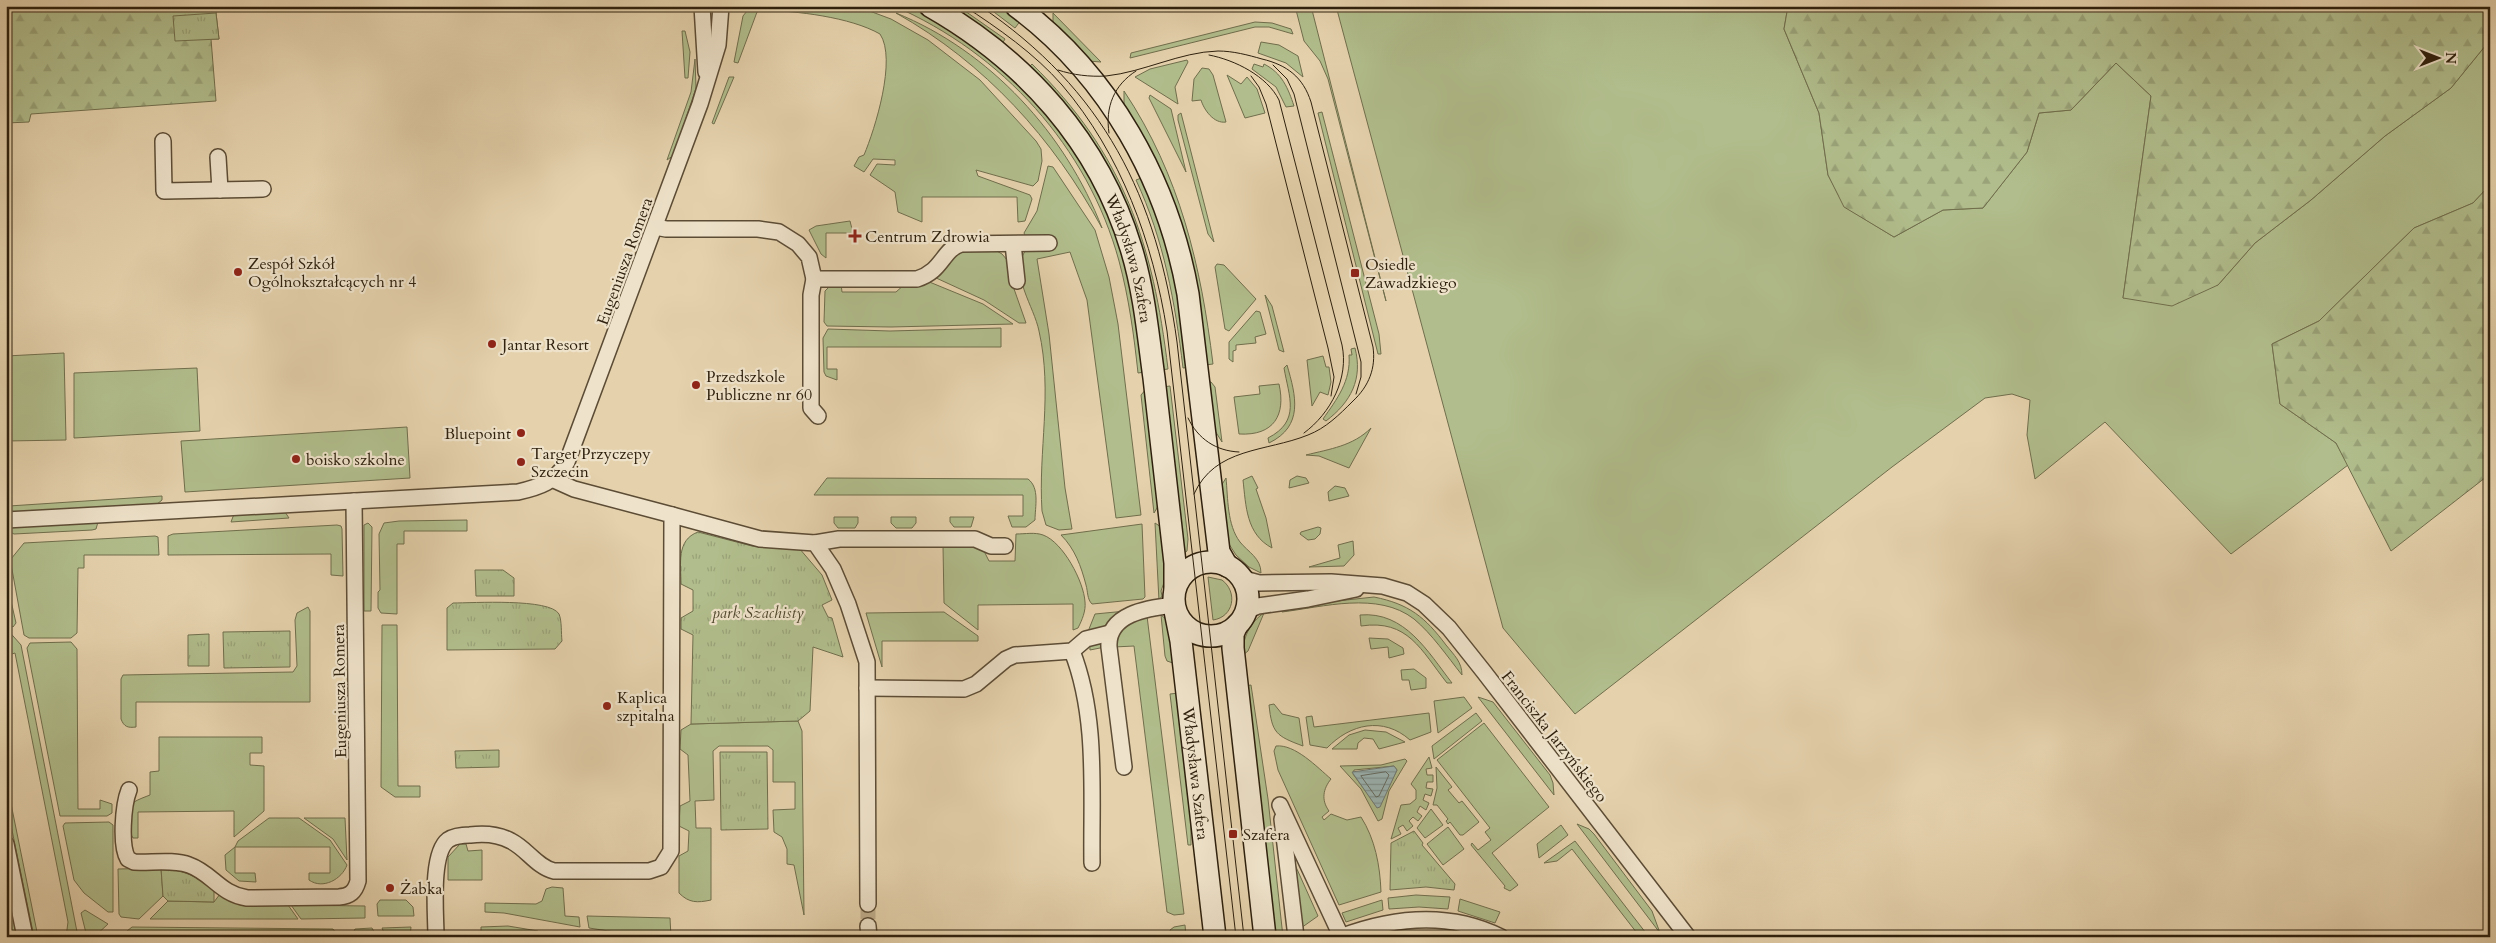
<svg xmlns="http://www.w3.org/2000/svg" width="2496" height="943" viewBox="0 0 2496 943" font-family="Cardo,serif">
  <defs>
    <pattern id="forest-firs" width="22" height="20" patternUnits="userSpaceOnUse" patternTransform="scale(1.25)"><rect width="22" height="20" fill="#b1bd8c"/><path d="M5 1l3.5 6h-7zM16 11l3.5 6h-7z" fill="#99a278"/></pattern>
    <pattern id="park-tufts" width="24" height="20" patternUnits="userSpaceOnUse" patternTransform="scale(1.25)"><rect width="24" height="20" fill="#b1bd8c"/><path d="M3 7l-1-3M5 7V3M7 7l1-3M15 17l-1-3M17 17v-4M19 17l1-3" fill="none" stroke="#99a278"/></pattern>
    <pattern id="water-rules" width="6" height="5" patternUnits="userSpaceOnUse" patternTransform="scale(1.25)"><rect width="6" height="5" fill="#9bb5b5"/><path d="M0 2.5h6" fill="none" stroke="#7f9392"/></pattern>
  </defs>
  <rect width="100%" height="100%" fill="#e5d2ad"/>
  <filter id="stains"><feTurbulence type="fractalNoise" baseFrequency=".004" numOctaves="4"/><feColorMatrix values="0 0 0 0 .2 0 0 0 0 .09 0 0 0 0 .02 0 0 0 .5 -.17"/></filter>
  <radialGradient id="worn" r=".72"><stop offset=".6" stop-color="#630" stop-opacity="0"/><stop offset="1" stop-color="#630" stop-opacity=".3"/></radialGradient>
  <g fill="#b1bd8c" stroke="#706e4c" fill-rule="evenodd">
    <path d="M751,6H856L891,19L928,40L980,80L1036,141L1041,149L1042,161L1038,181L1033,186L976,170L978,176L1030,195L1032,199L1025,221L1018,222L1017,197H922V222L898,212L895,192L870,175L877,164L895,165V160L873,159L864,172L854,166L859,157L864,155C875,129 897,59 880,34C850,17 797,11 762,10L757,12L738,63L734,62L743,16Z"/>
    <path d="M894,6H912L970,39L1044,107L1098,188L1127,263L1145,372L1138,373C1134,336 1129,298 1119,261C1088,147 1002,53 894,6Z"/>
    <polygon points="986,6 1003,6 1021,20 1015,28"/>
    <polygon points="1295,6 1311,6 1386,301 1328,79 1320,61 1304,41"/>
    <polygon points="1336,6 1788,6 1784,29 1819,113 1828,175 1845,207 1894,237 1943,210 1983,208 2027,152 2039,113 2071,110 2116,63 2151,96 2123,298 2218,285 2255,243 2311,200 2385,136 2451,88 2490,40 2490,185 2473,203 2414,228 2319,321 2272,344 2280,404 2336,443 2348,465 2231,554 2105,422 2035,479 2027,435 2030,400 2012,394 1985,398 1892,467 1575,714 1503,628"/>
    <polygon points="965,11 1005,39 1002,44 962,15"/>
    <path d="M896,13C990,51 1066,134 1102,228C1053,138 985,63 896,13Z"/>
    <polygon points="1053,13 1101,62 1088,61 1053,26"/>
    <polygon points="1255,22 1272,23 1291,29 1293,34 1269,27 1255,27 1130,58 1131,53"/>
    <polygon points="682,31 685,31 690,52 688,78 685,78"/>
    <polygon points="1261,42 1279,45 1298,56 1303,77 1286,63 1258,53"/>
    <polygon points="695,59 696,88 674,155 667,160 691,92"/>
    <polygon points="1187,60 1188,62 1175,87 1178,104 1135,77 1150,69"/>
    <path d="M1032,64C1124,154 1153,244 1168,369L1161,370L1145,272L1029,67Z"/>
    <path d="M1254,64L1263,67L1264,64C1282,73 1288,88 1294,106L1286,107L1276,87L1252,69Z"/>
    <path d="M1202,68L1209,69L1213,75L1226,122C1214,124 1204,110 1201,100L1192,101L1194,79Z"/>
    <polygon points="1227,75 1241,84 1247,77 1257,89 1265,113 1245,118"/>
    <polygon points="729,77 734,77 714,124 712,123"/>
    <path d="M1124,91C1180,175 1201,266 1213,364L1205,365L1124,108Z"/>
    <polygon points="1150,95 1171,109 1186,172 1149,98"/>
    <polygon points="1322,112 1379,334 1381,354 1378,354 1318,113"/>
    <polygon points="1181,113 1214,242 1208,234 1178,120 1178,115"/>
    <path d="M1048,166L1053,167L1095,230L1109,277L1118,324L1141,515L1116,518L1087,300L1070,252L1037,259L1049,334L1065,488L1072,529L1059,530L1046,525L1042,511C1038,450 1053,393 1039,331C1034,306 1010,276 1025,251L1031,249L1024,233L1037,211Z"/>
    <path d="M1144,177L1168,242L1190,367L1183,368C1175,302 1164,240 1136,180Z"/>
    <polygon points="850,221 853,233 826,233 826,258 821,254 809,230 816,226"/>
    <polygon points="960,248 995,250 1002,254 1008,261 1013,286 1026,323 1019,323 984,300 934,277"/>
    <polygon points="1217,264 1224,265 1256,299 1229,331 1225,329 1215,267"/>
    <polygon points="927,281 983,304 1013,324 891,327 827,326 824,322 825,291 830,286 841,284 842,292 896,292 905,284"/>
    <polygon points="1265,295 1272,306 1284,352 1279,350"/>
    <polygon points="1256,311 1260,312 1266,334 1255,337 1256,343 1236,345 1236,350 1233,351 1233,362 1229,359 1229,342"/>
    <polygon points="1001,328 1001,347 827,347 827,369 837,369 837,380 826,376 824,372 823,338 828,329 890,331"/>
    <path d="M1355,348C1363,379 1351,402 1326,421L1323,419C1337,399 1351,381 1349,355H1352L1351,349Z"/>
    <polygon points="64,353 66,440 6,441 6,356"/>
    <polygon points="1323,356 1326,367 1329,367 1331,382 1328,395 1320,392 1312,406 1307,360"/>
    <path d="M1287,365C1296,396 1304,426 1269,443L1268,438C1301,421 1289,397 1284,368Z"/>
    <polygon points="197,368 200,431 74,438 74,373"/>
    <polygon points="1207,382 1211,382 1215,387 1222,442 1212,426"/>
    <path d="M1279,384C1286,415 1274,436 1239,434L1234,397L1260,394L1259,386Z"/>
    <polygon points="1170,386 1188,539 1187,551 1183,554 1163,387"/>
    <polygon points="1147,388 1160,503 1154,513 1141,395"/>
    <polygon points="407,427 410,478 185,492 181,441"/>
    <path d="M1371,428L1349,468L1319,456L1306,455C1330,449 1353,446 1371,428Z"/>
    <path d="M1252,476L1258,488L1256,489L1266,518L1272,548C1246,534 1246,506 1243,480Z"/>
    <polygon points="1297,476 1306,478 1309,483 1289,488 1290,480"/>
    <path d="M827,478L1028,479C1040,488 1035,507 1035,520L1026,527H1012L1008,516H1023V495H814Z"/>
    <path d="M1226,478C1228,498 1227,525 1240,542C1248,552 1261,558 1261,573L1249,567L1236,555L1227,541L1221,486Z"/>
    <polygon points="1335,486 1345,488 1349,496 1329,501 1328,492"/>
    <polygon points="162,496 162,500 156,505 15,512 10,510 9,506"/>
    <polygon points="285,512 289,518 231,522 234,514"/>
    <polygon points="834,517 858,517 858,523 855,528 838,528 834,523"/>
    <polygon points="891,517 916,517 916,523 912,528 896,528 891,523"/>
    <polygon points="950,517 974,517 971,527 954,527 950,522"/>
    <polygon points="467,520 467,531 404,531 404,544 397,544 397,614 381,613 378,608 378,592 380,590 379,534 384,523 399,521"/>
    <polygon points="98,522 96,529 92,530 14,534 6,530 16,526"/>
    <polygon points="368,523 372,527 371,611 364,611 364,525"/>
    <polygon points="1155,523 1161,527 1166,577 1161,591 1162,596 1159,601"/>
    <path d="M1142,524L1145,597L1143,599L1092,604C1087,599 1088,592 1086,585C1081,566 1075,549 1061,535Z"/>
    <polygon points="337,525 341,526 342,529 343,576 331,575 331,554 168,555 168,536 173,534"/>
    <polygon points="1318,527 1321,528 1320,534 1315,539 1308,540 1300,534 1301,532"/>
    <path d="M1016,534C1025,534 1035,532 1043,535C1063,542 1084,582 1085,602C1086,611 1082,620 1078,628L1073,630V604L978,605V630L944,603L943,546L973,545L983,549L989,561H1015Z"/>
    <polygon points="155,536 158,537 159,555 84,555 84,568 78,568 77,633 71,638 29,638 24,635 11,564 11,559 24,543"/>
    <polygon points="1353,541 1354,555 1344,566 1309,567 1340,558 1338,545"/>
    <path d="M1208,577L1222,580C1238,592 1234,617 1213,620Z"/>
    <polygon points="6,579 16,623 13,627 6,622"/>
    <path d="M1374,597C1409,604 1425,617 1446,645C1454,655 1462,662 1462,675C1447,656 1432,634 1414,619C1378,591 1323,607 1282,612L1281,607Z"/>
    <path d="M308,607L310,611V702H136V727C128,728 124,727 121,719V679L123,675L293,672L297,666L295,620L297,613Z"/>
    <polygon points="1126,611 1105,647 1090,650 1089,629 1095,614"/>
    <polygon points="944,612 978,636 978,641 882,641 882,667 866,613"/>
    <path d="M1264,613L1248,651L1243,655C1242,639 1250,622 1264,613Z"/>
    <path d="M1161,615C1173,622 1171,649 1173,663L1167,661L1165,656Z"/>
    <path d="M1360,615C1405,611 1428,652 1452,683H1447C1421,650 1408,619 1361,626Z"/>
    <polygon points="1147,616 1184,914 1174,915 1167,912 1134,646 1114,647 1117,629"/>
    <polygon points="382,625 397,625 398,786 420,786 420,797 395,797 381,787"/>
    <polygon points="6,628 21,645 78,937 66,937 68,922 15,653 6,656"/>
    <polygon points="1369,638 1388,639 1403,648 1404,654 1389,658 1388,647 1371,649"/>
    <polygon points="71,642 77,649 78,809 100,809 100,800 112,804 112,813 107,816 60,816 27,648 30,643"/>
    <polygon points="1414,669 1426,678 1426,688 1411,690 1409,680 1402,680 1401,670"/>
    <polygon points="1251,685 1268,799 1283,937 1273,937 1245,686"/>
    <polygon points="1179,693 1191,814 1191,845 1188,845 1170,694"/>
    <polygon points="1464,697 1472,708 1438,733 1434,701"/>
    <polygon points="1478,697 1493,702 1550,775 1553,783 1554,795"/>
    <path d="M1274,704L1282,714L1299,718L1303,746C1276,736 1272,733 1269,705Z"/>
    <path d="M1429,713L1431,732L1410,740C1383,716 1350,724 1327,748L1310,745L1306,717L1312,716L1314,727Z"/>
    <polygon points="1476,713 1482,721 1434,759 1432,746"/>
    <path d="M798,721L802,731L804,915L794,865L787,864V849L782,837L774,832L773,810L795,809V782H773V750L768,746H719L713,751L714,800L695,801L696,828H711V900C697,903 689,903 679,893V856L688,851L689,831L679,826L680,806L690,801L688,755L680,749L681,730L691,724Z"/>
    <polygon points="1484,723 1549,807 1492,853 1518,885 1510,891 1504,888 1505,886 1471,845 1472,843 1478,850 1491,840 1485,832 1490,828 1437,760"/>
    <polygon points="1365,730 1386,732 1405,742 1379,749 1373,739 1364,738 1358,743 1357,749 1332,749 1349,735"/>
    <path d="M159,737H262V753H250V765L264,766V811L234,837V811L138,812V838H133C127,830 127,808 134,802C139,799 145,797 150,795V772L159,771Z"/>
    <path d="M1276,746C1295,744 1317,767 1331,779C1323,789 1321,800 1329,811L1322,817L1324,820L1331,814L1347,820L1361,817C1375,839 1380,865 1381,892L1339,905L1278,770L1274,751Z"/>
    <polygon points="1429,757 1432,768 1426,769 1427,775 1433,775 1433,782 1427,782 1426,788 1433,789 1431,796 1425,794 1423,800 1429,803 1426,810 1420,806 1417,812 1422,816 1418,821 1413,817 1409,821 1413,826 1407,831 1403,825 1398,828 1401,834 1391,839 1401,805 1410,804 1416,799 1416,790 1411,784"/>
    <path d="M1405,759L1407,761L1389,791L1382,819L1378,821L1361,789L1340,766L1381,765ZM1394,766L1397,770L1378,808L1353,774L1354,770Z"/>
    <polygon points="1436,767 1452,787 1448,790 1459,803 1462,801 1479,822 1463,835 1460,835 1450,822 1448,824 1446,821 1448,819 1437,805 1433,805 1437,788"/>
    <polygon points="6,779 38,937 34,937 6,801"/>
    <polygon points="1431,809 1443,825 1425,838 1417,828"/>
    <path d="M269,818H299L330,840L347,865C342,879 323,890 309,880V873H330V847H235V873H255L256,882L239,881L226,870L225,855L235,847L238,841Z"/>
    <polygon points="304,818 345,818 347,860 333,839"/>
    <polygon points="109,822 113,825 113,912 108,912 84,893 74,880 63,826 65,823"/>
    <polygon points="1577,824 1589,829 1594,834 1652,911 1660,933"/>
    <polygon points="1561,825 1568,835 1539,858 1537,844"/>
    <polygon points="1448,827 1464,849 1443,865 1427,844"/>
    <polygon points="1575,841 1649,937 1640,937 1572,849 1557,861 1544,863"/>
    <polygon points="460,844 466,844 468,851 482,850 482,880 448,880 448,857"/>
    <polygon points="1292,858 1318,916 1301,928"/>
    <polygon points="161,868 163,896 139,919 121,917 119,914 118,869"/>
    <polygon points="6,870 20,937 9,937 6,921"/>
    <polygon points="552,887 563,888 565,916 579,917 580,927 504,913 485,912 485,903 536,904 542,901 546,889"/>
    <polygon points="220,894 288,905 298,919 150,919 168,901 214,902"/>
    <polygon points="1416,895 1450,897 1448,909 1419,907 1389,909 1388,898"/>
    <polygon points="1460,899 1500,912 1495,923 1458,911"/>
    <polygon points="380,900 406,900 413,907 414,916 378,916 377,904"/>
    <polygon points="1382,900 1383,910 1346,922 1342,913"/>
    <polygon points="291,905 365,906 365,918 301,919"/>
    <polygon points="85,910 108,924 94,937 87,937 81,913"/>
    <polygon points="587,916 670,918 671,937 648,937 589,928"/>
    <polygon points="1185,925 1186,937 1171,937 1170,930 1174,927"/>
    <polygon points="508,926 538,931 542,937 481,937 481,927"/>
    <polygon points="132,927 333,929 339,937 127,937 127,931"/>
    <polygon points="411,927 410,937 386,937 382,928"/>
    <polygon points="372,928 377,937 351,937 355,929"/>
  </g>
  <g fill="url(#forest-firs)" stroke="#706e4c">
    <polygon points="6,6 221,6 216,13 219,39 211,39 216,101 31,114 29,122 6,123"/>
    <polygon points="1788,6 2489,6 2490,40 2451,88 2385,136 2311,200 2255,243 2218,285 2172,306 2123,298 2151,96 2116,63 2071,110 2039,113 2027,152 1983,208 1943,210 1894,237 1844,207 1828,175 1819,113 1784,29"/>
    <polygon points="2490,185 2490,474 2391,551 2336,443 2280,404 2272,344 2319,321 2414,228 2473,203"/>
  </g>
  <g fill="url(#park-tufts)" stroke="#706e4c">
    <polygon points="216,13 219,39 175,41 173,16"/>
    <path d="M698,532L752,546L799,548L822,575L832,600L822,605L828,617L832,618L843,657L813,647L810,711L798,721L691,724L693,635L681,629V618L693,611V590L681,584C681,564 676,540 698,532Z"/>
    <polygon points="475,570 503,570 514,578 514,596 476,596"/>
    <path d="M453,603C472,603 550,598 559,614C562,621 561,633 562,641L555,649L447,650V608Z"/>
    <polygon points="290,631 290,667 224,668 223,632"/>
    <polygon points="209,634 209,666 188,666 188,635"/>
    <polygon points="499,750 499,767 456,768 455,751"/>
    <polygon points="720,752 767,752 768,829 721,830"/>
    <polygon points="1414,831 1423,843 1422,845 1455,884 1454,890 1426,887 1390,890 1391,843"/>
    <path d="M161,868C186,871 195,875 214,891V902L168,901L163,896Z"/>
  </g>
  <polygon fill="url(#water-rules)" stroke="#6f7972" points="1394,766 1397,770 1380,807 1377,808 1352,772"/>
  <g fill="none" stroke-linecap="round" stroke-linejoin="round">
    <polygon stroke="#646a61" stroke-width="1" points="1386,772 1389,775 1379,796 1376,797 1361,776"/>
    <polyline stroke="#c0ae8d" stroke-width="15" stroke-dasharray="15 8" stroke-linecap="butt" points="868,904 868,926"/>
    <defs>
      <g id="street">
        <polyline points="702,6 706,72"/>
        <polyline points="163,141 164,191 263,189"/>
        <polyline points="218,157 220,190"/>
        <path d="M655,227L666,229H758L779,232L798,244L809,257L814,279H917C943,271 942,250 961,244L1049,243"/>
        <polyline points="1013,244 1017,281"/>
        <polyline points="814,279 811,295 811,408 818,416"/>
        <polyline points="672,515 760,539 815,543 833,569 848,604 867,662 868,904"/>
        <path d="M6,520L518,492C540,487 555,482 567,462L700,104L718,45L721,6"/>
        <polyline points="815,543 839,539 975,539 991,546 1005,546"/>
        <polyline points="1236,572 1248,580 1259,583 1331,582 1383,586 1407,593 1424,604 1449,628 1484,672 1688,937"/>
        <polyline points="1243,618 1249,610 1258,606 1308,599 1356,589"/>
        <path d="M1072,651C1098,717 1091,793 1092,863"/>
        <polyline points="867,688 964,689 976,684 1006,659 1015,655 1072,651 1086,639 1110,633"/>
        <path d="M1124,767L1109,647C1107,614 1147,608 1174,605"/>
        <path d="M129,790C123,805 120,846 128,859L134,862C151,863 173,859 189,865C212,873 220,894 247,898L339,897C350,896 355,892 358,881L354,501"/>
        <polyline points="1280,805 1341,936"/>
        <polyline points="1282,819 1296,937"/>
        <polyline points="6,844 25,937"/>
        <polyline points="868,926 869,937"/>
        <path d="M436,937C436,914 430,854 448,840C454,836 463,835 470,835C485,833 498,834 511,841C527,849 537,867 554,871H649L661,867L671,851L672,515L574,489L554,480"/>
        <path d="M1340,937C1393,917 1449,911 1501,937"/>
      </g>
      <g id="secondary">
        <path id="s1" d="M930,6C1025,60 1099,142 1131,248C1144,290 1148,334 1154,378C1161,440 1168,501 1175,563V588"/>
        <path d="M1016,6C1109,75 1168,181 1188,294L1219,552L1227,566"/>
        <circle cx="1211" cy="599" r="37"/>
        <path id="s2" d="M1175,611L1181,641L1215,937"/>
        <polyline points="1237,625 1233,634 1233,648 1265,937"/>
      </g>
    </defs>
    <use href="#street" stroke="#5c4c35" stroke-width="18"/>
    <use href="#secondary" stroke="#2e200d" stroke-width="24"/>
    <use href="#street" stroke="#eee2ca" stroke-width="15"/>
    <use href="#secondary" stroke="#eee2ca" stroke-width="21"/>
    <g stroke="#2e200d" stroke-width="1">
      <path d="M964,6C998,28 1035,54 1062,85C1121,154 1153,242 1167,331L1236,937"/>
      <path d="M980,6C1104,90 1157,196 1177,342L1244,937"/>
      <path d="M1209,55C1235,60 1267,76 1279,100L1342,345C1349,378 1331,413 1304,433"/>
      <polyline points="1273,65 1287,79 1294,94 1361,362 1361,377 1356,394"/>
      <path d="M1058,70C1073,75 1090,77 1106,76C1144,72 1180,52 1218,51C1233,51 1248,55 1262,59C1287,65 1303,77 1311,102L1373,347C1376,368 1369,386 1353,401C1339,415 1326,428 1308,435C1266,452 1215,447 1194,494"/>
      <polyline points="1251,76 1259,87 1266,104 1328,348 1334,377 1331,396"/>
      <path d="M1109,133C1105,107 1114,85 1136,71"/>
      <path d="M1188,418C1198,439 1216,451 1239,452"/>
    </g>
  </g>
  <g fill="#8f2418" stroke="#eee2ca" stroke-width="2">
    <path d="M852.5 228.5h5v5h5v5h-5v5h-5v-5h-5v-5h5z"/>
    <circle cx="238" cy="272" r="5"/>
    <rect x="1350" y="268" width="10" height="10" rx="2.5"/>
    <circle cx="492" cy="344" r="5"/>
    <circle cx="696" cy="385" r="5"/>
    <circle cx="521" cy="433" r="5"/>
    <circle cx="296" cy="459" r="5"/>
    <circle cx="521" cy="462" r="5"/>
    <circle cx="607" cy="706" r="5"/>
    <rect x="1228" y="829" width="10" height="10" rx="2.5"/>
    <circle cx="390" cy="888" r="5"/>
  </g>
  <g text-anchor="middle" stroke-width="4.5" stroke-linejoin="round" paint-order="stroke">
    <g font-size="16" fill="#2e200d" stroke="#eee2ca" text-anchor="start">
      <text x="865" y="242">Centrum Zdrowia</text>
      <text x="248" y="269">Zespół Szkół<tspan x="248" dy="18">Ogólnokształcących nr 4</tspan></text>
      <text x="1365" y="270">Osiedle<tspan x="1365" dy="18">Zawadzkiego</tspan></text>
      <text x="502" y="350">Jantar Resort</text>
      <text x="706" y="382">Przedszkole<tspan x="706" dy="18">Publiczne nr 60</tspan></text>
      <text x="511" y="439" text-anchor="end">Bluepoint</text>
      <text x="531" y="459">Target Przyczepy<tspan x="531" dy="18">Szczecin</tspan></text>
      <text x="306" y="465">boisko szkolne</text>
      <text x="617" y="703">Kaplica<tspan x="617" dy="18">szpitalna</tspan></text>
      <text x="1243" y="840">Szafera</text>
      <text x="400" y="894">Żabka</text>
    </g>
    <g font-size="16" fill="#2e200d" stroke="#eee2ca">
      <text dy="6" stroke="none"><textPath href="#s1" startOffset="332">Władysława Szafera</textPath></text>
      <text transform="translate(624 261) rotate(-70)" y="6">Eugeniusza Romera</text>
      <text transform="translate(339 691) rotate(-91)" y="6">Eugeniusza Romera</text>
      <text transform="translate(1555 736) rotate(52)" y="6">Franciszka Jarzyńskiego</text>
      <text dy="6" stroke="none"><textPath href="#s2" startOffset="164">Władysława Szafera</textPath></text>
    </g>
    <g font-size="16" font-style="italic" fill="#4f472d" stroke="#eee2ca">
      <text x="758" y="618">park Szachisty</text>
    </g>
  </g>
  <rect width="2496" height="943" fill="none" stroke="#e5d2ad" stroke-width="25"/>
  <rect x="8" y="8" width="2481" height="928" fill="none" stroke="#2e200d" stroke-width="2.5"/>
  <rect x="12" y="12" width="2471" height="918" fill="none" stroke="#2e200d"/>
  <g transform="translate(2438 58) rotate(90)" stroke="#eee2ca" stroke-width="4" paint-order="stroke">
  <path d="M0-4L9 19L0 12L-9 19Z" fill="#2e200d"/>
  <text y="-8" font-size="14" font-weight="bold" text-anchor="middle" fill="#2e200d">N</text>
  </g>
  <rect width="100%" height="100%" filter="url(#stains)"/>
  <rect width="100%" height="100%" fill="url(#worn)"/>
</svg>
